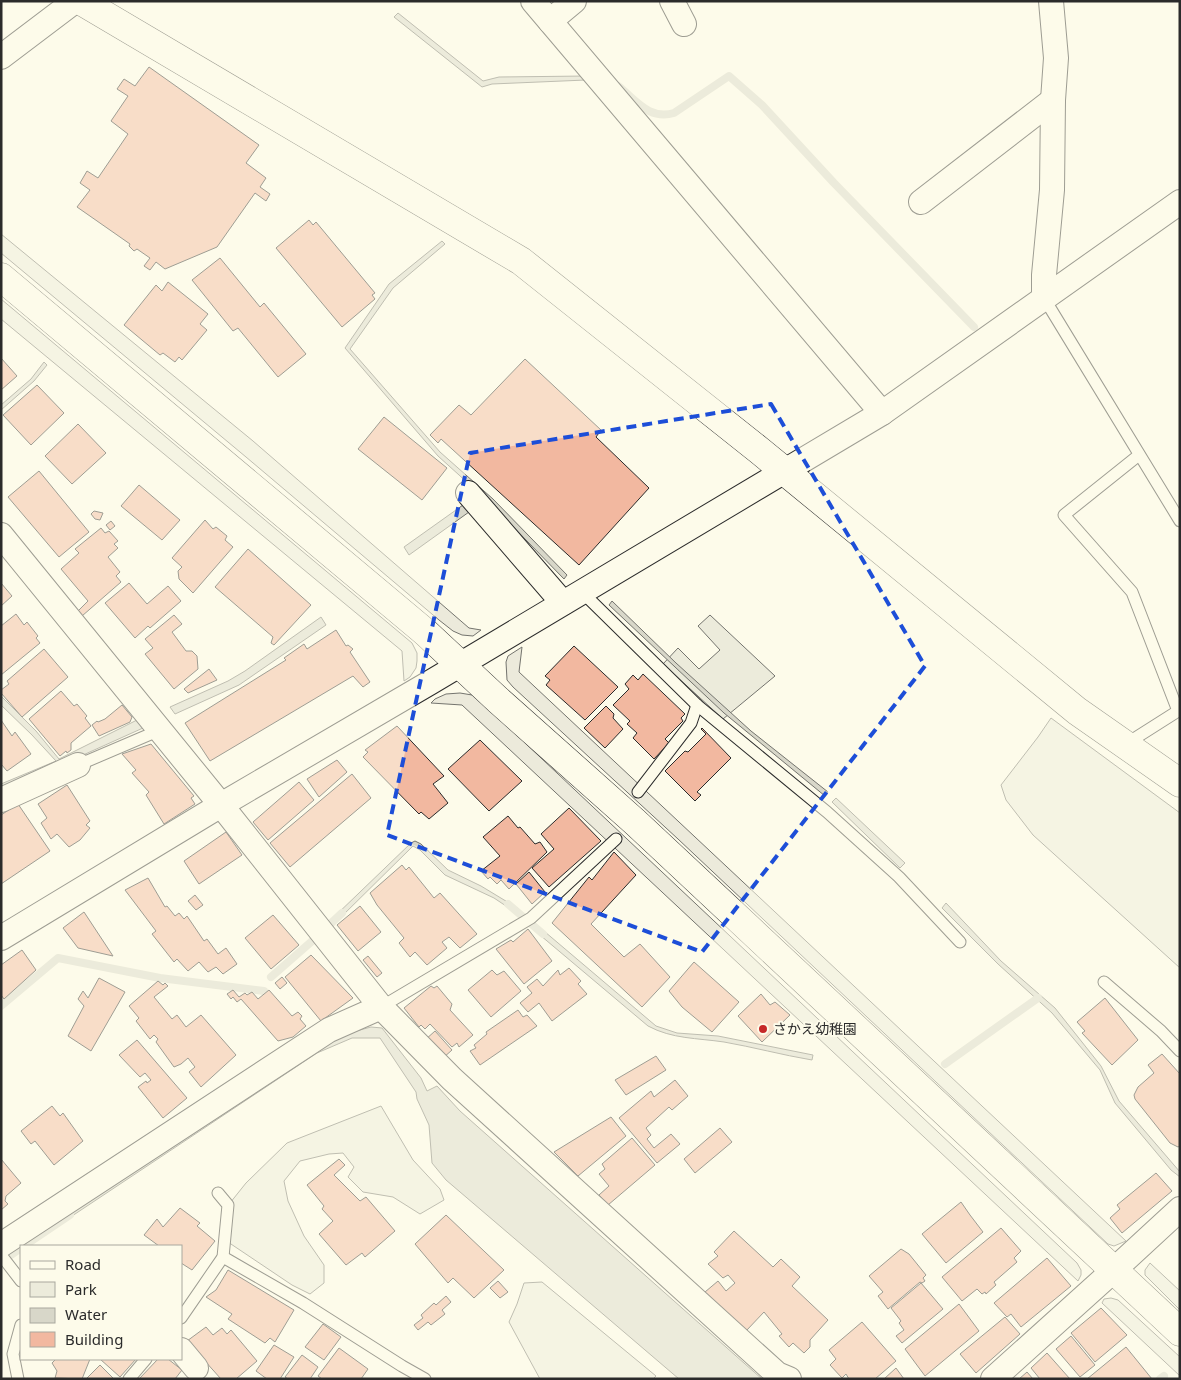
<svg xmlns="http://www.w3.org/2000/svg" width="1181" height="1380" viewBox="0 0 1181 1380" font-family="'Noto Sans','Noto Sans JP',sans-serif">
  <rect width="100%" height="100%" fill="#fdfbea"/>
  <g fill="#ecebdb" stroke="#74746e">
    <polygon points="710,615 775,676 723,719 663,664 678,648 699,669 720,650 698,626"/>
    <polygon points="1051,718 1180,813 1180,968 1033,835 1006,800 1001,785 1038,737"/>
    <polygon points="381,1106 413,1160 440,1189 444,1200 420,1214 393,1197 363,1192 348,1177 354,1167 343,1153 329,1154 300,1161 284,1181 288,1201 304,1236 324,1265 324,1283 310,1294 292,1285 222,1238 222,1213 246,1183 287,1143"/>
    <polygon points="542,1282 656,1376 653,1379 540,1379 509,1322 517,1304 524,1283"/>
  </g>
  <g fill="#eceadb" stroke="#74746e">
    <polygon points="1,234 253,441 469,628 481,630 473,636 462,635 453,631 439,620 246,457 1,253"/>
    <polygon points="1,299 412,643 417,653 417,661 416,668 410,677 404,681 402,651 1,319"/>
    <polygon points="522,647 519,672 1126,1241 1114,1246 1108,1244 678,839 513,687 507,680 506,662 508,656"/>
    <polygon points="460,693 472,695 488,708 1077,1263 1081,1270 1081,1275 1078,1281 462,705 431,703 435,699 446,694"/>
    <polygon points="1150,1263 1180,1291 1180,1310 1145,1275 1145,1270"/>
    <polygon points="1111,1298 1118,1300 1180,1357 1180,1376 1102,1303 1104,1299"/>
  </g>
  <g fill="#d8d7c9" stroke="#74746e">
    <polygon points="398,13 483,81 499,77 586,76 586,80 492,84 482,87 394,17"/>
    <polygon points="442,241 445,244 393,288 350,349 440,452 493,499 567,575 564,579 490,503 438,456 345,348 389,284"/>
    <polygon points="44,362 47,365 34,381 1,410 1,405 31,379"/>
    <polygon points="463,505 469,512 409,555 404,547"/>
    <polygon points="612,601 676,663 751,731 828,792 825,796 724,713 609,605"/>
    <polygon points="321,617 326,625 239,685 175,714 170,707 228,681 245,671"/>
    <polygon points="1,696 36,731 59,759 137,720 143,728 1,792 1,784 56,761 32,735 1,705"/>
    <polygon points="836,798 905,863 900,868 832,802"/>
    <polygon points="415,841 421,844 448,870 481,886 519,909 515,912 494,898 445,875 420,850 413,846 337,921 333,918 411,843"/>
    <polygon points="946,903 1001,961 1055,1008 1101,1066 1119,1101 1180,1172 1180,1177 1171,1170 1115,1103 1100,1070 1052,1013 998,964 942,908"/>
    <path d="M538,926L656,1026L677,1033L718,1036L813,1055L812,1060C782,1055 753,1047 724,1042C697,1038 672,1039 648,1026L534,930Z"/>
    <polygon points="371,1027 382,1028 421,1078 427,1091 437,1086 460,1111 762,1379 679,1379 446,1180 432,1163 429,1125 417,1099 416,1092 380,1038 352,1038 317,1053 63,1222 61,1218 310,1051 345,1034"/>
  </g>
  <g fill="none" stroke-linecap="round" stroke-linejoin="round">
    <g stroke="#d8d7c9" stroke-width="8">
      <path d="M618,86C637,101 649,120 674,113L729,76L762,105L834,183L974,327"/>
      <polyline points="508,904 543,934"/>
      <polyline points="271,977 311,942 342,913"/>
      <polyline points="1,1006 58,958 160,978 264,991"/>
      <polyline points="945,1064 1038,998"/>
      <polyline points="24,1246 70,1215"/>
      <polyline points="1,1262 21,1248"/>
      <polyline points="1160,1379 1164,1376"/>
    </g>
  </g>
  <g fill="#f2b8a0" stroke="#2b2b2b">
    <polygon points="149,67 259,145 246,163 266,178 260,187 270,194 266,201 255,193 217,247 165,269 156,262 150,270 144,266 150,258 137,249 134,251 129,246 130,244 77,207 90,190 80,183 87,171 98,178 128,134 111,121 128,96 117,89 124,79 135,86"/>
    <polygon points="309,220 313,225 316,222 375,293 372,295 375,299 342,327 276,248"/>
    <polygon points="220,258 260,307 264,303 306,354 278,377 238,328 233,331 192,280"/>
    <polygon points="168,282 208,314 200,324 207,330 182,360 179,357 175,362 163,353 160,355 124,325 156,285 162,291"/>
    <polygon points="1,358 17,376 1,390"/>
    <polygon points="525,359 601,430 596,437 649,488 579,565 441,439 438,443 430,435 459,405 471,415"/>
    <polygon points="37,385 64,413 31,445 3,415"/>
    <polygon points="384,417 447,468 422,500 358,449"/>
    <polygon points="78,424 106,453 72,484 45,456"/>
    <polygon points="39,471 89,532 59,557 8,497"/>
    <polygon points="139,485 180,520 162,540 121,506"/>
    <polygon points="94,511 103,513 100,520 95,519 91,514"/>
    <polygon points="205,520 213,529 216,527 227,536 225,540 233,547 193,593 179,579 178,571 182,567 172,558"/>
    <polygon points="111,521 115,526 110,530 106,525"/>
    <polygon points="101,528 105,533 109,531 118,541 114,544 118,548 108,557 120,572 116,576 121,582 82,616 78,611 88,601 61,569 79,553 75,549"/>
    <polygon points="248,549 311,605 274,645 271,643 273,637 215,587"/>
    <polygon points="1,583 12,596 1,606"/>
    <polygon points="129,583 147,604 168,586 181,601 150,628 148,626 135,638 105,603"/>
    <polygon points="16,614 24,625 27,622 38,636 36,638 40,643 1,675 1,626"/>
    <polygon points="174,615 182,624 172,632 186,651 192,651 197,656 198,669 174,689 145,654 153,648 145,639"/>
    <polygon points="336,630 346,646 348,645 353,649 350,652 370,682 363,687 353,676 210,761 185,723 286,660 284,658 304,644 307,649"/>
    <polygon points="574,646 618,687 585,720 546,685 550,680 545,676"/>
    <polygon points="44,649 68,677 22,717 1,693 1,690 9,684 7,681"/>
    <polygon points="209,669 217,680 188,693 184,689"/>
    <polygon points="643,674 685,714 681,718 683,721 665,739 669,743 654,759 633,738 637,733 627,724 630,721 613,705 629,689 625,684 633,675 638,680"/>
    <polygon points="61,691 74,706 77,704 87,716 85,718 91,726 71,743 71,750 67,753 66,751 60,756 29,719"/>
    <polygon points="122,705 132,717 130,722 99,736 92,725 97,721 98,722 105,719"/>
    <polygon points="606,706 614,714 613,718 623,729 605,748 584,728"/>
    <polygon points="1,720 12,736 15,732 31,754 7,771 1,764"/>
    <polygon points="397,726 444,776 433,784 448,803 429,819 421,812 419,814 363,757 368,752 365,750"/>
    <polygon points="702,728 731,758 697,792 701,795 695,801 665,771 685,751 688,752 706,734 701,729"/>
    <polygon points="480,740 522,781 489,811 448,769"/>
    <polygon points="151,744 194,796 191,798 195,804 164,824 146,795 149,792 132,773 136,770 122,754"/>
    <polygon points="337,760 347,772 319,797 307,779"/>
    <polygon points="352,774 371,798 290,867 270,843"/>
    <polygon points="299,782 314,800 268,840 253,822"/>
    <polygon points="67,785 90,821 86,825 90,828 80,840 69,847 57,834 51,839 41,823 47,818 38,804"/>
    <polygon points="18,804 50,851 1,884 1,815"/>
    <polygon points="569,808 601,841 549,887 532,868 554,849 541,834"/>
    <polygon points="508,816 518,828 520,827 535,844 540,842 547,852 509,889 501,880 497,884 490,877 488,879 481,871 500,856 483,837"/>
    <polygon points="226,832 242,855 199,884 184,861"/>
    <polygon points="614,852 636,875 591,924 624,957 640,944 670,977 642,1007 552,923 589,877 592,880"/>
    <polygon points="402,865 406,870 409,867 434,898 440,893 477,934 460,948 449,937 442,942 447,948 427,965 415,952 410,957 399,943 404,938 377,905 370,893"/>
    <polygon points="529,872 545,892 532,904 516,884"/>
    <polygon points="148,878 165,907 167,906 175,916 179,913 184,919 187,916 204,941 207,939 218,954 226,948 237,964 223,974 216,967 208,972 199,962 188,971 177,959 174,962 152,934 156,931 125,890"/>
    <polygon points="195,895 203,905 196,910 188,901"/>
    <polygon points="360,906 381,932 358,951 337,925"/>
    <polygon points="84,912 113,956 78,948 63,928"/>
    <polygon points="273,915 299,945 271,969 245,938"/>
    <polygon points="528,929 552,961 524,984 496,949 511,940 513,942"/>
    <polygon points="22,950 36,970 4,999 1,995 1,965"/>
    <polygon points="311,955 353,998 321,1021 285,977"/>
    <polygon points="368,956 382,973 377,977 363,960"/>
    <polygon points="694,962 739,1002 712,1032 682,1007 669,991"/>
    <polygon points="569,968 581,981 578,984 587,994 552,1021 539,1003 528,1012 520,1003 532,993 527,987 537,979 543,986 558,970 560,975"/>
    <polygon points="492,970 497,975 504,971 521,991 491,1017 468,990"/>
    <polygon points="282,977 287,983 280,989 275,983"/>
    <polygon points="99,978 125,992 91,1051 68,1036 84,1006 78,999 83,991 88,998"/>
    <polygon points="158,981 163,985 165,983 168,986 154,997 172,1019 177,1015 186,1027 201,1015 236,1055 201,1087 189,1072 195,1067 188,1058 181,1064 174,1067 156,1042 158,1039 154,1035 150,1039 136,1021 139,1018 129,1006"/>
    <polygon points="431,986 434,988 437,986 452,1004 450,1010 473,1035 459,1047 457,1043 452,1047 430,1024 425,1029 421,1025 419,1027 404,1008"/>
    <polygon points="233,990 239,997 245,993 247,995 252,992 258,999 269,990 292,1016 298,1012 302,1016 300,1019 306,1026 293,1037 278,1041 241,999 237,1002 233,997 231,999 227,994"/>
    <polygon points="761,994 770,1005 775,1002 790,1015 762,1042 738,1016"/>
    <polygon points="1105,998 1138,1040 1112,1065 1082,1033 1085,1031 1077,1022"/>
    <polygon points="518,1010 523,1017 527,1015 537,1026 480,1065 470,1051 476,1048 474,1045 487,1034 486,1032"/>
    <polygon points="435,1031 452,1050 443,1058 425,1040"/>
    <polygon points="137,1040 187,1098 163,1118 138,1087 146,1081 147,1083 151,1080 145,1073 140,1077 119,1055"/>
    <polygon points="1162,1054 1180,1074 1180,1146 1178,1147 1170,1143 1135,1099 1134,1095 1138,1087 1154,1073 1148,1065"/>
    <polygon points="656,1056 666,1070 626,1095 615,1080"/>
    <polygon points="675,1080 688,1096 672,1110 669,1107 646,1128 651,1135 647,1139 654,1148 671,1134 680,1144 657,1163 619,1118 651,1091 654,1097"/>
    <polygon points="52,1106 60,1116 63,1113 83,1141 54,1165 35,1141 31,1144 21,1131"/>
    <polygon points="611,1117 626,1136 578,1176 554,1152"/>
    <polygon points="720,1128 732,1142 695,1173 684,1159"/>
    <polygon points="632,1138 655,1165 608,1205 599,1195 609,1186 599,1174 605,1169 602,1164"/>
    <polygon points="1,1159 21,1183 6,1196 5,1201 8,1204 1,1210"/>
    <polygon points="339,1159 345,1165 334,1175 360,1201 366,1197 395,1231 365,1257 362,1253 346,1265 319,1234 333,1221 322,1209 324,1206 307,1185"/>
    <polygon points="1156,1173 1172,1191 1122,1233 1110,1218 1120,1209 1117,1205"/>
    <polygon points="961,1202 970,1215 983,1232 946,1263 922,1234"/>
    <polygon points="180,1208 200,1223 197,1226 215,1241 192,1270 181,1263 181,1246 159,1246 144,1235 157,1219 163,1227"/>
    <polygon points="446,1215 504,1270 474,1298 453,1278 448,1283 415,1244"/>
    <polygon points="1001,1228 1021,1251 1014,1258 1017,1262 994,1282 996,1285 986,1294 985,1292 982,1294 977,1289 962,1301 942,1277"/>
    <polygon points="734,1231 773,1267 781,1259 800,1277 792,1286 828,1320 810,1340 810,1347 804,1353 793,1343 789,1347 779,1336 782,1334 764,1312 746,1331 705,1292 718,1281 726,1291 735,1283 728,1275 723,1278 708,1264 718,1256 714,1252"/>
    <polygon points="901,1249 909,1254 926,1275 923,1278 925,1281 922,1283 920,1282 888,1309 878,1296 883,1292 869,1276"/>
    <polygon points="1047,1258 1071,1286 1021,1327 1011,1314 1007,1317 994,1303"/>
    <polygon points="228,1270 294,1310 275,1342 270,1338 265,1343 228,1319 232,1314 206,1297 216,1290"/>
    <polygon points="498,1281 508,1292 500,1298 490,1288"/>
    <polygon points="921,1283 943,1309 902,1343 896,1336 904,1330 899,1323 901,1321 891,1308"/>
    <polygon points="446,1296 451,1302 442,1310 445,1314 431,1325 428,1322 418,1330 414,1325 423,1318 421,1315 434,1303 436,1305"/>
    <polygon points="959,1304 979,1331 925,1376 905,1349"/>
    <polygon points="1101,1308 1127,1335 1095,1362 1071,1333"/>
    <polygon points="1005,1317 1020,1334 976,1373 960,1354"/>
    <polygon points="862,1322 896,1361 875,1379 849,1379 846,1374 842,1378 830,1365 836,1359 829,1350"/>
    <polygon points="323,1324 341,1337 324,1360 305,1347"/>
    <polygon points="206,1327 213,1335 222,1328 227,1334 231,1330 257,1361 236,1379 221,1379 187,1341"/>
    <polygon points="1071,1336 1095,1365 1080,1377 1056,1349"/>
    <polygon points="274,1345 294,1357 280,1379 267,1379 256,1371"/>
    <polygon points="1126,1347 1152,1379 1087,1379"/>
    <polygon points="339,1348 368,1369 361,1379 322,1379 318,1376"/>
    <polygon points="1047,1353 1070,1379 1040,1379 1031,1368"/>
    <polygon points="302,1355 318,1367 310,1379 288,1379 285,1377"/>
    <polygon points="56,1359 90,1359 82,1379 55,1378 57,1371 52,1363"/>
    <polygon points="100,1359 136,1359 120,1377"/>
    <polygon points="158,1359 168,1359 182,1370 175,1379 139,1379"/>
    <polygon points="100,1365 114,1379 86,1379"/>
    <polygon points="896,1368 904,1379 884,1379"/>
    <polygon points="1027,1372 1033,1379 1019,1379"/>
  </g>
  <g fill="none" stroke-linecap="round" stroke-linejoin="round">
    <defs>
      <g id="lane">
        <polyline points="1044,298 1180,521"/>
        <polyline points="582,592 697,705 827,812 899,877 960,942"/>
        <polyline points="1126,744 1178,711 1132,592 1064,515 1139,455"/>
        <polyline points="78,765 160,730"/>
        <polyline points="638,792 691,723 697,705"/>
        <polyline points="1104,982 1161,1031 1180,1051"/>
        <polyline points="381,1007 531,918 616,839"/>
        <polyline points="1,1255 21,1281"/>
        <polyline points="223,1257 303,1303 402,1366 425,1379"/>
        <polyline points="181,1318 223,1257 228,1205 218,1193"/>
        <polyline points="18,1379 13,1354 21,1325"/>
        <polyline points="129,1379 146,1359"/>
      </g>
      <g id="street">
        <polyline points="533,1 882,413"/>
        <polyline points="672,1 684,24"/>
        <polyline points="550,21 574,1"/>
        <polyline points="1,57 75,1"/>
        <polyline points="921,202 1053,100"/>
        <polyline points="1044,298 1044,275 1052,190 1053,100 1056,58 1051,1"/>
        <polyline points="468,493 563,603"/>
        <polyline points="1,535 221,805 381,1007 452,1079 777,1374 789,1379"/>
        <polyline points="1,800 78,765"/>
        <polyline points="1,938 221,805 431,682 882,413 1180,202"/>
        <polyline points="1,1245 329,1030 381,1007"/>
        <polyline points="181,1350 196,1368"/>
        <polyline points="993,1379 1114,1270 1180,1209"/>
      </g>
      <g id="secondary">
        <polyline points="81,1 521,261 760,451 1077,711 1180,783"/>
        <polyline points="1,277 425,632 498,700 635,822 1180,1332"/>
      </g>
    </defs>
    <use href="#lane" stroke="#2b2b2b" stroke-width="13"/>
    <use href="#street" stroke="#2b2b2b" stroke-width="26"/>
    <use href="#secondary" stroke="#2b2b2b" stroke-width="29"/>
    <use href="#lane" stroke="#fdfbea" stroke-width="11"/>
    <use href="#street" stroke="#fdfbea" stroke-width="24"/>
    <use href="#secondary" stroke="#fdfbea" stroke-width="28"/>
  </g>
  <path d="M0 0H1181V1380H0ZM771,404L925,666L702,952L387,835L470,453Z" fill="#fdfbea" fill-opacity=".55" fill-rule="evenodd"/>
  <path fill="none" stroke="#1d4ed8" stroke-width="4" stroke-dasharray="10 6" stroke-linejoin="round" d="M771,404L925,666L702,952L387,835L470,453Z"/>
  <circle fill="#c62828" stroke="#fdfbea" stroke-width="2" cx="763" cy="1029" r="5"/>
  <g text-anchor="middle" stroke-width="4" stroke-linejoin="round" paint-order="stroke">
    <g font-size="14" fill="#2b2b2b" stroke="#fdfbea" text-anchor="start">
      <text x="773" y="1034">さかえ幼稚園</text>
    </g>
  </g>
  <rect width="1181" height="1380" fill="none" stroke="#2b2b2b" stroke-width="5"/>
  <rect x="20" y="1245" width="162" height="115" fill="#fdfbea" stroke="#a9a89e"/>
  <rect x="30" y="1261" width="25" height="8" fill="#fdfbea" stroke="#a9a89e"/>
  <text x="65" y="1270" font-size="15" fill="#2b2b2b">Road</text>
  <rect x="30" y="1282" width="25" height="15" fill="#ecebdb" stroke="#a9a89e"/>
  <text x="65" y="1295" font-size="15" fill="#2b2b2b">Park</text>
  <rect x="30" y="1308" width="25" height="15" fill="#d8d7c9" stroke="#a9a89e"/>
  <text x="65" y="1320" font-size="15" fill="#2b2b2b">Water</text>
  <rect x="30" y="1332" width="25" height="15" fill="#f2b8a0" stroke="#a9a89e"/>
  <text x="65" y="1345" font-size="15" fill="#2b2b2b">Building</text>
</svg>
